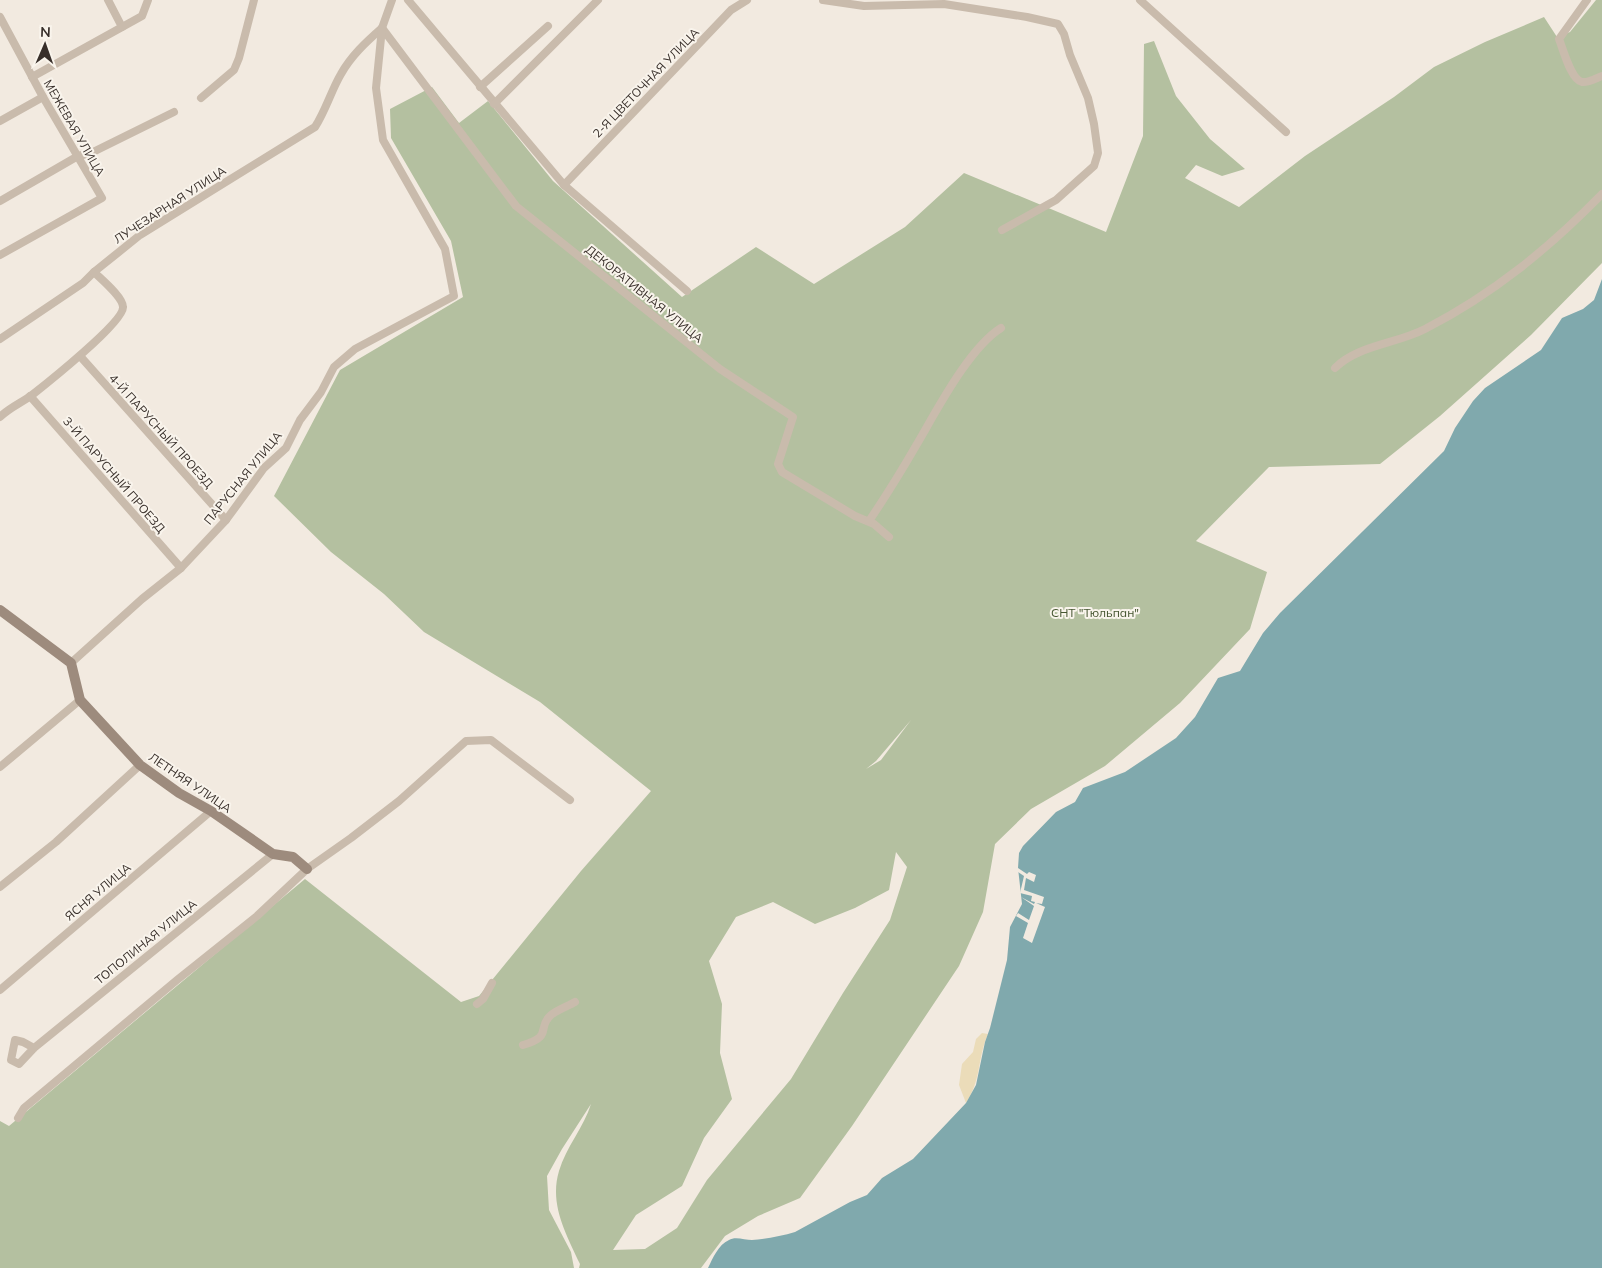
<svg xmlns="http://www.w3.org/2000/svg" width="1602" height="1268" viewBox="0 0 1602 1268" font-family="Mulish,sans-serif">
  <rect width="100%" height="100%" fill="#f2eae0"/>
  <path fill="#b4c0a0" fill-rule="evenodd" d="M1596,0H1602V263L1531,335L1440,416L1380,464L1269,467L1196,541L1267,572L1250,629L1180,703L1105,766L1031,809L995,844L983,912L959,966L852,1126L800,1198L758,1216L725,1236L701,1268H579L580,1264C566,1234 549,1204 559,1171C566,1147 584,1127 591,1104L562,1149L547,1176L549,1210L571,1252L574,1268H0V1121L9,1126L305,879L461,1002L479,996L581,871L651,791L540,702L424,632L384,594L331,552L274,496L340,370L463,297L451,241L391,138L390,109L432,87L459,123L488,101L553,181L682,297L756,247L814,284L905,227L964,173L1106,232L1143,136L1144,44L1154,41L1176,96L1210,139L1245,169L1222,176L1196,165L1185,178L1239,207L1305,156L1394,97L1434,67L1485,42L1544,17L1557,37L1570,32ZM911,720L881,760L866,769L876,761ZM896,852L907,867L890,920L843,993L791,1079L707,1180L677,1228L645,1249L613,1250L636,1215L682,1186L704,1138L732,1099L720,1053L722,1004L709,961L736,917L773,902L815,924L855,908L889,890Z"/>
  <path fill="#ebdcb9" d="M982,1033L988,1034C977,1059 982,1078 966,1103L959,1085L962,1064L973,1052L976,1039Z"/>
  <path fill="#80a9ad" d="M1602,279V1268H708C713,1258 718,1245 729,1240C735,1236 745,1240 752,1240C766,1239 782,1236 795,1232L850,1202L867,1195L882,1178L913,1159L966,1103L976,1085L985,1042L990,1028L1007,960L1010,927L1022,904L1018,868L1019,853L1023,846L1056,812L1075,802L1083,788L1125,772L1176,738L1195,717L1218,678L1240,671L1263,633L1280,613L1444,451L1455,428L1473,401L1485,388L1541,350L1562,318L1583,309L1594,300Z"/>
  <polygon fill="#f2eae0" points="1018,868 1027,874 1029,872 1036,875 1034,882 1026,878 1024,890 1044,897 1042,904 1036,903 1045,907 1032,943 1023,938 1028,923 1016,916 1018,913 1029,920 1034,906 1021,897 1034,904 1035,902 1031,901 1032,896 1020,893 1024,876 1018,872"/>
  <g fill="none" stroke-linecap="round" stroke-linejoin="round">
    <g stroke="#c9bbac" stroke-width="8">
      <polyline points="108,0 122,27"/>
      <polyline points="408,0 564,185 687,291"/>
      <polyline points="823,0 864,6 944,4 1027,17 1058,24 1064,34 1070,55 1088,98 1094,124 1098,153 1094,166 1056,200 1002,230"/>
      <polyline points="1140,0 1286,132"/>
      <path d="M1587,0L1559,39C1563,49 1571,80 1582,82C1589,83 1596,78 1602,76"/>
      <polyline points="0,17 43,97 102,198 0,255"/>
      <polyline points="382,28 516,206 720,369 793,417 778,464 782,472 855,516 874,524 889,537"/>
      <polyline points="32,77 142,16 148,0"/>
      <polyline points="480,87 548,26"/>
      <polyline points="201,98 234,70 239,58 254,0"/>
      <polyline points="494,104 598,0"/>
      <polyline points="0,121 43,97"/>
      <polyline points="564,185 731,10 747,0"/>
      <polyline points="0,201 78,156 91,153 174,112"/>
      <polyline points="0,339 83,283 94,272"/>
      <polyline points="80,356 226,520"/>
      <path d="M1335,368C1358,345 1396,344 1425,329C1493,294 1548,249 1602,194"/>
      <polyline points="30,396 181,568"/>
      <path d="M0,417C9,408 21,403 32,395C46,384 124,322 123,307C123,297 101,279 94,272L140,235L315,127C326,110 331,91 341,74C351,56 366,42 382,28"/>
      <path d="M869,521C886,496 902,470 917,444C937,410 969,348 1001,328"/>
      <polyline points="71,663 142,599 181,568 226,520 264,468 286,448 300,420 321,392 334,367 355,349 454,296 445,249 383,140 376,88 382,28 392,0"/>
      <polyline points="0,767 80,700"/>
      <polyline points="0,887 56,842 140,765"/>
      <polyline points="0,990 211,811"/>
      <polyline points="477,1004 483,999 492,983"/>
      <path d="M523,1045C554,1036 536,1028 551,1015C557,1010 568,1006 575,1002"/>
      <polyline points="34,1048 23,1042 15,1040 11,1060 19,1064 34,1048 273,854"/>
      <polyline points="18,1118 24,1108 177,980 257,916 307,869 351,838 399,801 466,741 491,740 570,800"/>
    </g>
    <polyline stroke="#9d8b7d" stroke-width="10" points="0,610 71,663 80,700 140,765 179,793 211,811 273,854 293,857 307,869"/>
  </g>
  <g text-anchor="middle" stroke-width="4" stroke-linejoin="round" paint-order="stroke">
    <g font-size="12" fill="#382f2a" stroke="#f9f4ec">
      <text transform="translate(646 83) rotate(-46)" y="4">2-Я ЦВЕТОЧНАЯ УЛИЦА</text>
      <text transform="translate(74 128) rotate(60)" y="4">МЕЖЕВАЯ УЛИЦА</text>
      <text transform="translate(170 205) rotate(-33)" y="4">ЛУЧЕЗАРНАЯ УЛИЦА</text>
      <text transform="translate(644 294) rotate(39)" y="4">ДЕКОРАТИВНАЯ УЛИЦА</text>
      <text transform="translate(161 431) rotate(48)" y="4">4-Й ПАРУСНЫЙ ПРОЕЗД</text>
      <text transform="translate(114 475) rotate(49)" y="4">3-Й ПАРУСНЫЙ ПРОЕЗД</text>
      <text transform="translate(243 478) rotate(-51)" y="4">ПАРУСНАЯ УЛИЦА</text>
      <text transform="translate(190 783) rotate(34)" y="4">ЛЕТНЯЯ УЛИЦА</text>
      <text transform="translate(98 892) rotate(-40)" y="4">ЯСНЯ УЛИЦА</text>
      <text transform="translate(146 942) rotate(-39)" y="4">ТОПОЛИНАЯ УЛИЦА</text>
    </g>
    <g font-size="12" fill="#455530" stroke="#f9f4ec">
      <text x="1095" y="617">СНТ "Тюльпан"</text>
    </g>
  </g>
  <g transform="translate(45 45) rotate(2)" stroke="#f9f4ec" stroke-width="4" paint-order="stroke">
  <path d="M0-4L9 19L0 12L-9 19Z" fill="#382f2a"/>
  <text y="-8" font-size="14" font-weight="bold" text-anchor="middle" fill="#382f2a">N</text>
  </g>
</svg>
